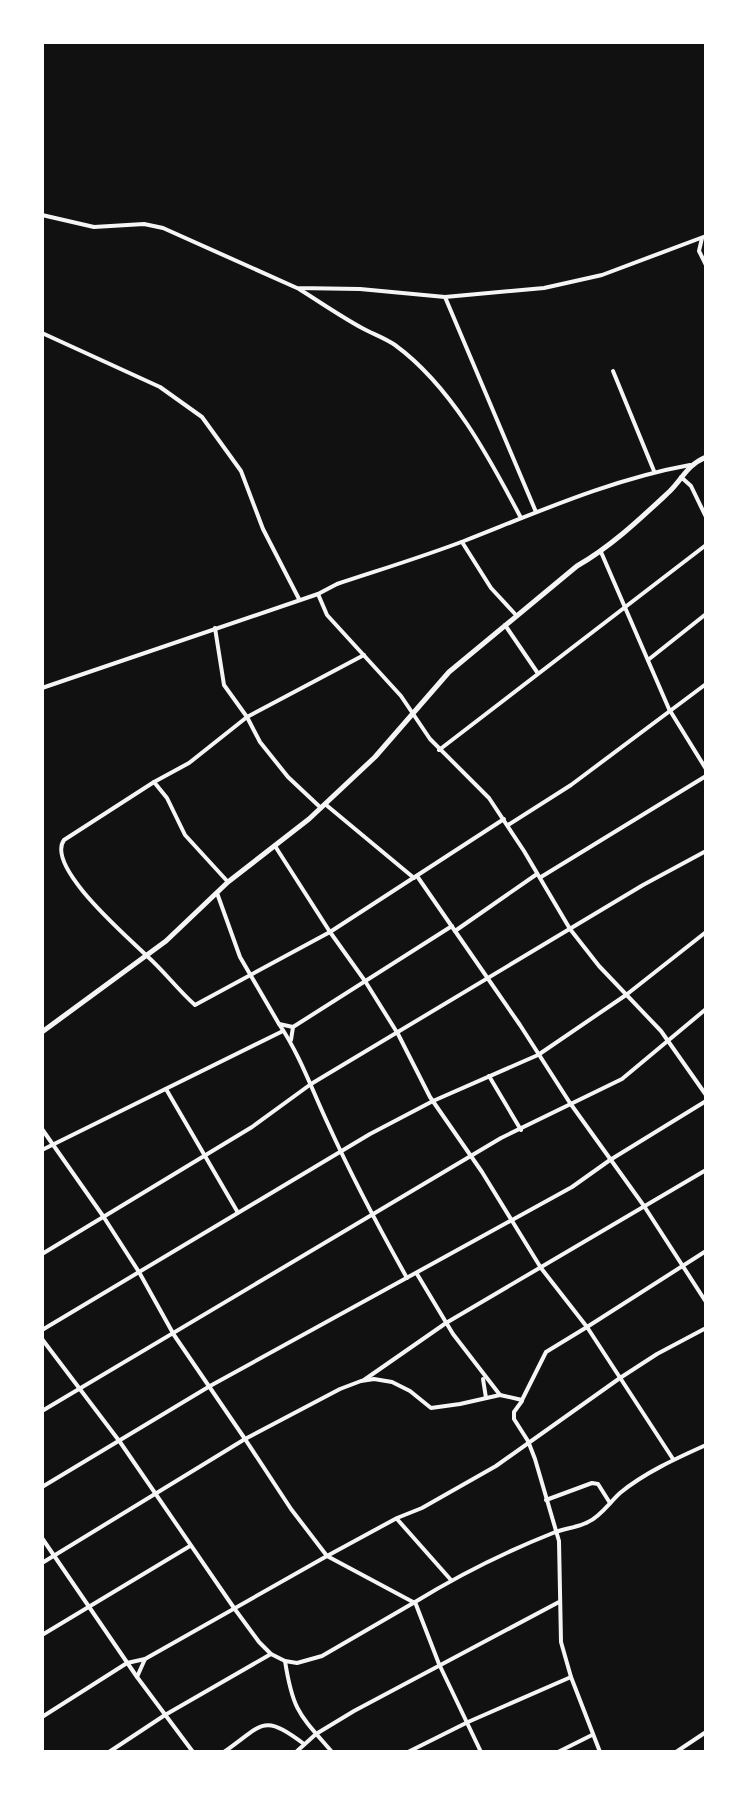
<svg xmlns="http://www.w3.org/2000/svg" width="748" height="1794" viewBox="0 0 748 1794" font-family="'Work Sans',sans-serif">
  <rect width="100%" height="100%" fill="#111"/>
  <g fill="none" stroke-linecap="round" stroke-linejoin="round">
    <g stroke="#f5f5f5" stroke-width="4">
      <polyline points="42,215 94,227 144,224 163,228 297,288 360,289 445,297 544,288 602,275 706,236"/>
      <polyline points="702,238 699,251 706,265"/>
      <path d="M299,289C320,302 340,316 362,328C373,334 385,338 395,345C451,386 489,457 521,518"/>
      <polyline points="445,297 536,512"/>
      <polyline points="42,333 160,387 202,417 241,471 263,529 299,599"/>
      <polyline points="613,371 654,471"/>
      <polyline points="681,477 691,486 706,517"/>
      <polyline points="462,542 491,588 516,615"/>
      <polyline points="601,552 669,709 706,769"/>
      <polyline points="318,594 327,615 401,696 430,739 489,798 524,851 570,929 599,966 661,1031 706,1095"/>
      <polyline points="505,625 537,672"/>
      <polyline points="215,628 224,685 247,717 260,742 288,777 321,808"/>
      <path d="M364,655L247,717L189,763L154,782L64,840C45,867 128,937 147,956C164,971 178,990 195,1005L330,932L365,981L398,1034L430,1097L482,1172L541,1268L587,1327L706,1251"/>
      <polyline points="648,660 706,614"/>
      <path d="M42,688L318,594L337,584C379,570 422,557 464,541C538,512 612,479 690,465"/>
      <polyline points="439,750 706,545"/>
      <polyline points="154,782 167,798 185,835 228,882"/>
      <polyline points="325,804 414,878"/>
      <polyline points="508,825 571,785 706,684"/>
      <polyline points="275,846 330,932 504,819"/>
      <polyline points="417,876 455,931 537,874"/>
      <polyline points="541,877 706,776"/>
      <polyline points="217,893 240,957 279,1024 293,1027"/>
      <polyline points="455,931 520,1025 570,1103 644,1206 706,1302"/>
      <path d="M279,1024C300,1055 312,1090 328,1124C352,1177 379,1228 407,1278"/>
      <polyline points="291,1040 293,1027 452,926"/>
      <polyline points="489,1076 521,1130"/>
      <polyline points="166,1089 237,1211"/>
      <polyline points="42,1129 103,1216 139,1272 174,1335 245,1439 340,1389 361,1381 374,1379 392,1382 410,1391 431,1408 460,1404 500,1395 522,1400 546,1352 587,1327 673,1459"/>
      <polyline points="42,1150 283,1031"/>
      <polyline points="42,1254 252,1127 311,1084 643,885 706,851"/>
      <polyline points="417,1274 453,1334 500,1395"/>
      <polyline points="42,1330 370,1134 433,1101 538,1055 626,995 706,932"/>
      <polyline points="42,1339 120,1442 234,1608 259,1642 271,1654 285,1661 297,1663 322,1656 415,1602"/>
      <polyline points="483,1379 486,1398"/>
      <polyline points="364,1380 446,1323 706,1170"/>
      <polyline points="522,1401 514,1412 514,1419 528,1441 535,1459 559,1541 561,1642 571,1677 600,1752"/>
      <polyline points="42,1411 501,1138 622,1079 706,1009"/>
      <polyline points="42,1487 210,1386 572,1187 610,1160 706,1101"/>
      <polyline points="546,1500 592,1483 598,1484 610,1503"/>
      <polyline points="397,1519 451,1580"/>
      <polyline points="42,1538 137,1677 193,1752"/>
      <polyline points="42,1563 245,1439 291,1509 327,1556 145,1659 127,1663 42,1717"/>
      <polyline points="413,1602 327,1556 397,1518 422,1508 496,1466 620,1378 657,1354 706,1328"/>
      <polyline points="42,1635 190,1546"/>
      <path d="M285,1661C293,1712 300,1715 332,1752"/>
      <polyline points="137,1677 145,1659"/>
      <polyline points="109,1752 165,1715 271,1654"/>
      <path d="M224,1752C264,1724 262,1713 304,1744"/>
      <polyline points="296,1752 316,1734 354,1711 559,1602"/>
      <polyline points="408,1752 468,1722 571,1677"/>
      <path d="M481,1752L439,1664L415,1602C459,1575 505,1552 553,1533C564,1528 577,1528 588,1522C600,1517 610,1502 620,1493C644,1473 677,1458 706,1445"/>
      <polyline points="558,1752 592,1735"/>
      <polyline points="676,1752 706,1732"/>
    </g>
    <path stroke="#f5f5f5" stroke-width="5" d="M42,1032L166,941L228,882L309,819L375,757L449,672L577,566C612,546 641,518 670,491C684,477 686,466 706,457"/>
  </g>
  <rect width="748" height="1794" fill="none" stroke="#ffffff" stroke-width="88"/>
</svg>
